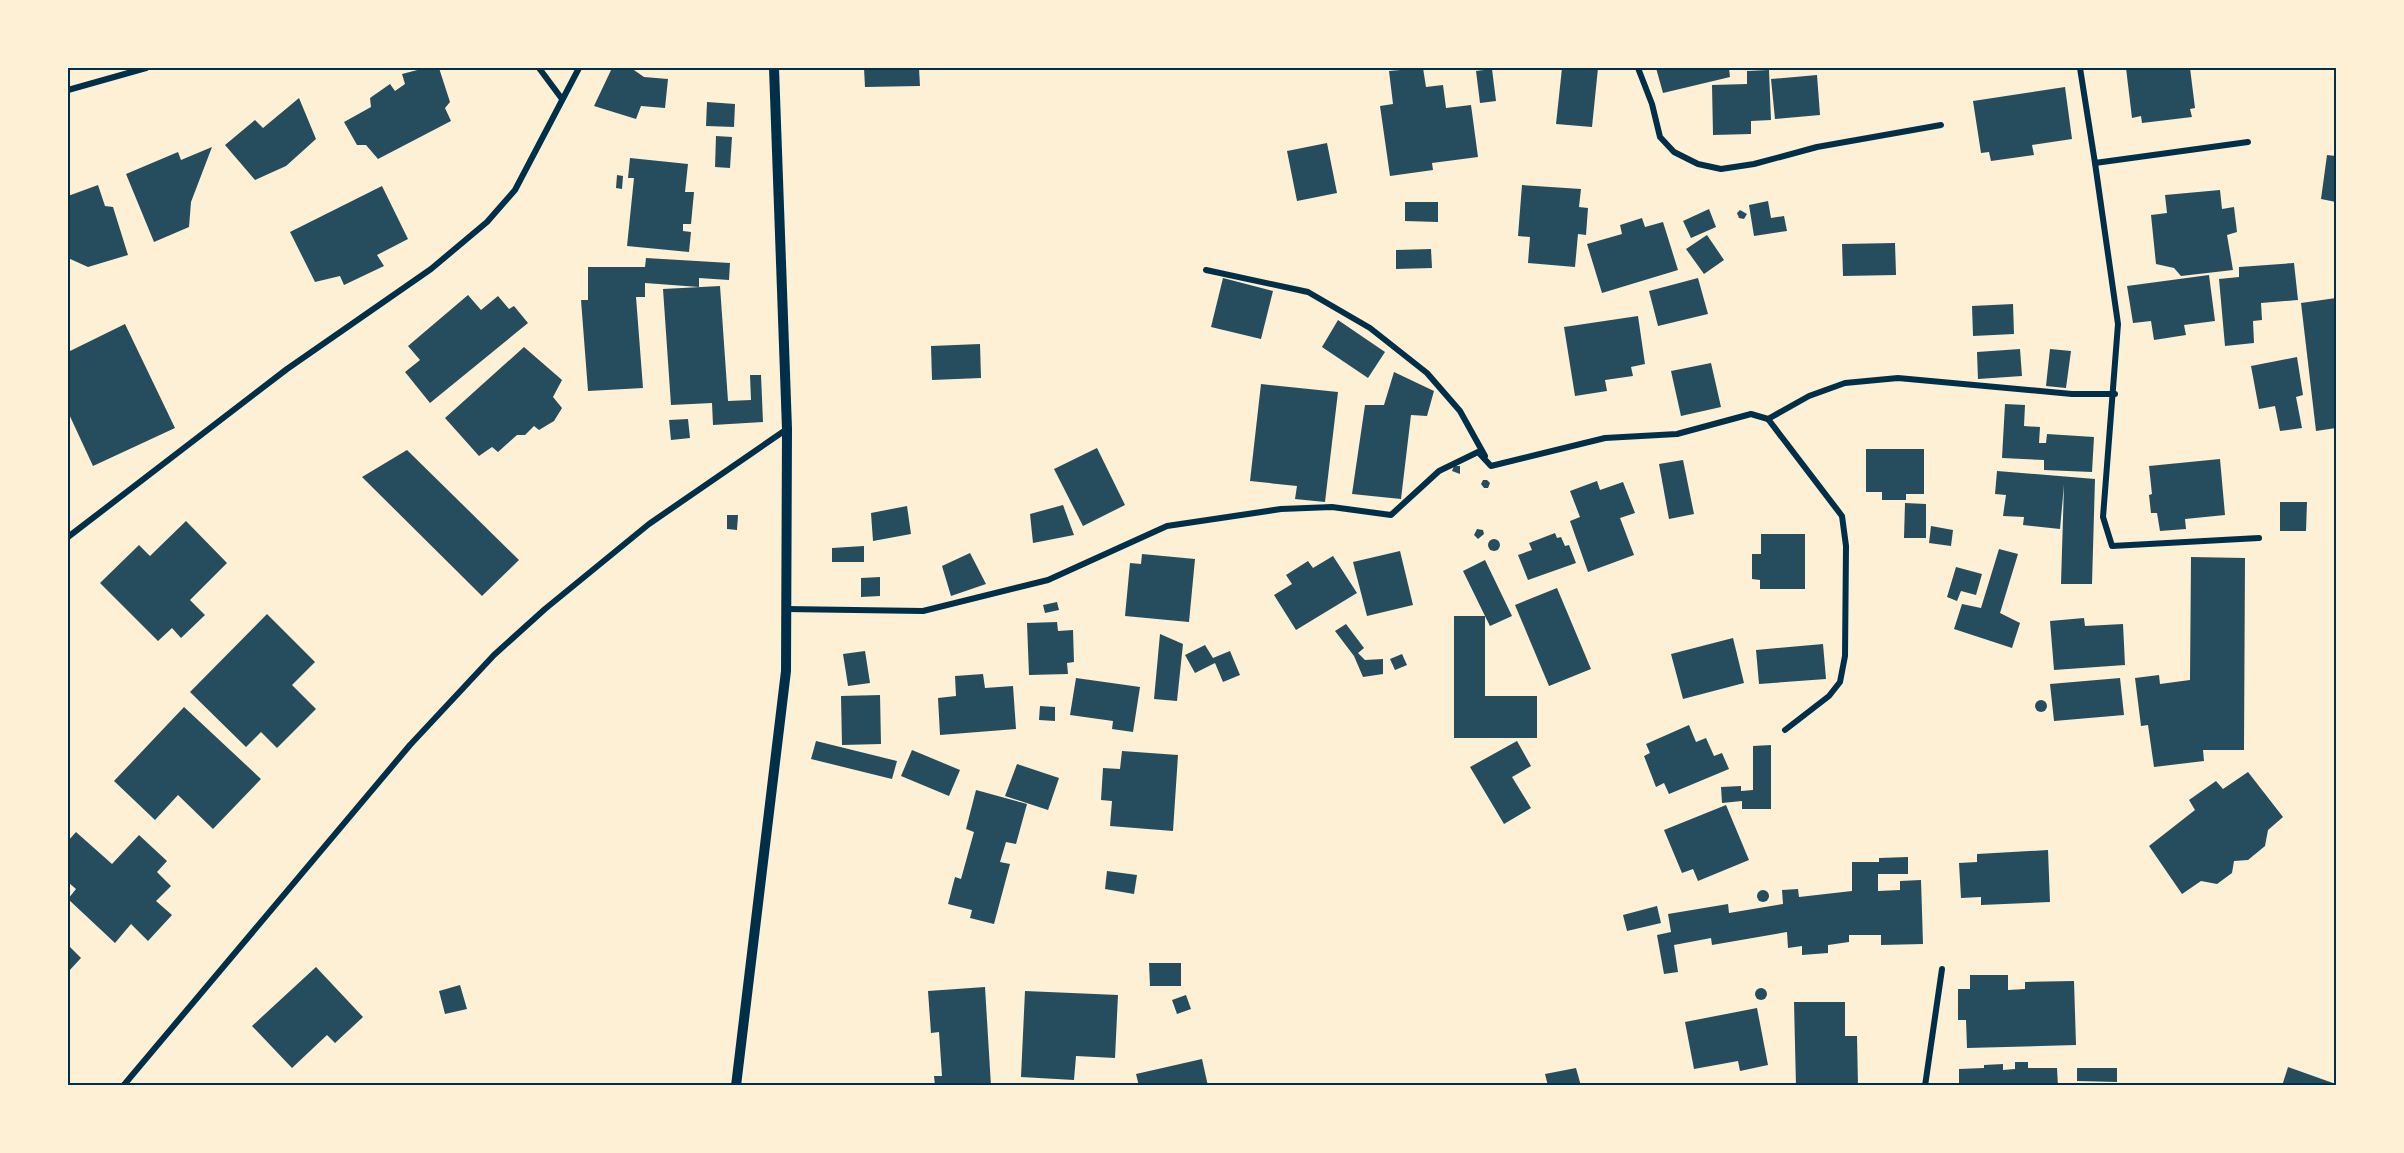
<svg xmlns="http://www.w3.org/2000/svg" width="2404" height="1153" viewBox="0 0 2404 1153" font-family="'IBM Plex Sans',sans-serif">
  <rect width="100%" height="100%" fill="#fdf0d5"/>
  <g fill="#264d5e">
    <polygon points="425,68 439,68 450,102 445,108 451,121 378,159 366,145 357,145 344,122 371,107 370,98 390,84 395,91 405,84 402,74"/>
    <polygon points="612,68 631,68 644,77 668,79 665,108 641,106 636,119 594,106"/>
    <polygon points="864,68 919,68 920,86 865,87"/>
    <polygon points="1423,68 1426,87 1443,85 1446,108 1471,105 1478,157 1432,163 1433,170 1390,176 1380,106 1393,104 1389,71"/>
    <polygon points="1562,68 1598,68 1592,127 1556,124"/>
    <polygon points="1656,68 1729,68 1730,77 1663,93"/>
    <polygon points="2126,68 2190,68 2195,108 2190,109 2192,117 2142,123 2141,116 2132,118"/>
    <polygon points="1492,69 1496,101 1480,103 1476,71"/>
    <polygon points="1769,70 1771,120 1751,121 1751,134 1713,135 1712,85 1747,84 1747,71"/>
    <polygon points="1817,75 1820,115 1775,119 1771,79"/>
    <polygon points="2065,87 2072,139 2032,145 2034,155 1991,161 1989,152 1981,153 1973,101"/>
    <polygon points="299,98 316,139 286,166 255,180 225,145 255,120 263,128"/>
    <polygon points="707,102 735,104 734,127 706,126"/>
    <polygon points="716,136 732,137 730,168 715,167"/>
    <polygon points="1327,143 1337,193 1297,201 1287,151"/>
    <polygon points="212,147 191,202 189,227 154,242 126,174 178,152 181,160"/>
    <polygon points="2327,155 2336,156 2336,202 2321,199"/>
    <polygon points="630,158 688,164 685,192 694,192 691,224 683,224 683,231 691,232 689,252 627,246 634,178 628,178"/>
    <polygon points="617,175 623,176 622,189 616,188"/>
    <polygon points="98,185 105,206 113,207 128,255 88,267 68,258 68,196"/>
    <polygon points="1522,185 1581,189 1579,207 1588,208 1586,235 1578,234 1575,267 1528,263 1530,237 1518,236"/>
    <polygon points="382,186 408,239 377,255 384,266 344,285 340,276 315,282 290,232"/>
    <polygon points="2220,190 2222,209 2234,207 2237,232 2227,235 2233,270 2181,276 2174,268 2156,264 2151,215 2167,213 2165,195"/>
    <polygon points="1768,201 1771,218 1784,216 1787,231 1754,236 1749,205"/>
    <polygon points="1405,202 1438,202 1438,222 1405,221"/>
    <polygon points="1709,209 1716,227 1691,238 1683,221"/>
    <polygon points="1740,210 1747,214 1744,219 1739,218 1737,213"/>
    <polygon points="1642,218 1645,227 1663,222 1678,270 1602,293 1587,244 1622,234 1620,225"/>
    <polygon points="1707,235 1724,260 1704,274 1686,249"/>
    <polygon points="1895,243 1896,275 1843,276 1842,244"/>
    <polygon points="1431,249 1432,268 1396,269 1396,250"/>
    <polygon points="646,258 730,263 729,280 699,278 699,287 645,283 645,297 636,297 643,388 588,391 581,300 588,300 588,267 645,267"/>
    <polygon points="2294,263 2298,300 2261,303 2262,320 2253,321 2254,343 2225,346 2219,279 2239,277 2239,267"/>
    <polygon points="2209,275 2215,321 2184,325 2186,335 2154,340 2151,321 2133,323 2127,286"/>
    <polygon points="1223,278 1273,291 1261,339 1211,327"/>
    <polygon points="1698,278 1708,314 1658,326 1649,291"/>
    <polygon points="720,286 728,401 751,400 750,375 761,375 763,422 713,425 712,403 671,405 663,289"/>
    <polygon points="468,295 481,310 498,296 509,309 514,306 528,323 430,403 405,372 420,360 408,346"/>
    <polygon points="2336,298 2336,428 2316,431 2301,303"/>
    <polygon points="2013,304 2014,334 1973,336 1972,306"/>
    <polygon points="1638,316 1645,364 1631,367 1633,376 1605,380 1607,391 1575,396 1564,327"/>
    <polygon points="1338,320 1385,352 1368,378 1322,347"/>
    <polygon points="125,324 175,428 93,466 68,412 68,352"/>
    <polygon points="980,344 981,378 932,380 931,346"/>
    <polygon points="524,347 562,380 553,397 562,408 554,421 539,430 534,426 525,435 517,435 498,452 492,447 479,456 445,418"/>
    <polygon points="2020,349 2022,376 1978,379 1977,352"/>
    <polygon points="2050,349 2071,351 2066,388 2046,386"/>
    <polygon points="2297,357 2303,395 2296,397 2302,428 2280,431 2275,406 2259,409 2251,366"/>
    <polygon points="1711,363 1721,407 1681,416 1671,371"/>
    <polygon points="1394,372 1434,391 1427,416 1411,415 1401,499 1352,494 1365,405 1384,405"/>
    <polygon points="1261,384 1338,392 1325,502 1295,499 1297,486 1250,481"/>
    <polygon points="2005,404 2025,405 2024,426 2040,427 2039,443 2046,443 2047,434 2094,437 2092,472 2044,470 2044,460 2002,458"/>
    <polygon points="688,419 690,438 671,440 669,420"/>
    <polygon points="1097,448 1125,505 1083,526 1054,469"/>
    <polygon points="1866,449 1924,449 1924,494 1906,494 1906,500 1882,500 1882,492 1866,492"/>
    <polygon points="407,450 519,560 482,596 362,477"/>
    <polygon points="2220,459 2225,515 2185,519 2186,529 2160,531 2157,513 2151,513 2149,495 2152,494 2149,466"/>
    <polygon points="1683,460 1694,514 1669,519 1659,464"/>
    <polygon points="1454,466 1460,466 1460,474 1452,471"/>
    <polygon points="1997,471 2095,479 2092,584 2061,584 2064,485 2060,529 2023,525 2024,517 2003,516 2006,495 1995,494"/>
    <polygon points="1483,480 1487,480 1490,483 1488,488 1484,488 1481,484"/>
    <polygon points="1597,481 1600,490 1623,482 1635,513 1620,518 1634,555 1588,572 1570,521 1580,517 1570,491"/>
    <polygon points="2280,502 2307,502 2306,531 2280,531"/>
    <polygon points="1905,503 1926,504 1926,538 1904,538"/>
    <polygon points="1063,505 1074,535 1033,543 1030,514"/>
    <polygon points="907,506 911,534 873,541 871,513"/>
    <polygon points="727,515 738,515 737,530 727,529"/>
    <polygon points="186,521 227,563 190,600 205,615 181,638 172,628 158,641 100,583 139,545 150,556"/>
    <polygon points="1931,526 1953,530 1951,546 1929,543"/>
    <polygon points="1477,529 1483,530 1484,534 1478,539 1474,535"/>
    <polygon points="1555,533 1557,538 1561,537 1565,546 1569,545 1576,563 1528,580 1518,555 1532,550 1529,543"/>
    <polygon points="1761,534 1805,534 1805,589 1760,589 1760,580 1752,579 1752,554 1761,554"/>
    <circle cx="1494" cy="545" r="6"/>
    <polygon points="864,546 864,562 832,562 832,548"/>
    <polygon points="1999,549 2018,554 2000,613 2020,623 2012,648 1954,629 1962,604 1981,608"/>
    <polygon points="1400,551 1413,605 1367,616 1353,562"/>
    <polygon points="970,553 986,584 951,596 942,566"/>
    <polygon points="1142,554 1195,559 1189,622 1125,616 1130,563 1141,564"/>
    <polygon points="1333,556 1357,593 1296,630 1274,595 1292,584 1286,575 1308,561 1313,568"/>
    <polygon points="2191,557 2245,558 2244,750 2203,750 2204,761 2154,767 2148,725 2141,726 2135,678 2159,675 2160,684 2190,680"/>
    <polygon points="1485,560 1512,616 1490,626 1485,616 1485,696 1537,696 1537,738 1454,738 1454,616 1485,616 1463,571"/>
    <polygon points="1956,567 1982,574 1976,595 1961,591 1957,601 1947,597"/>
    <polygon points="880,577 880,596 861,597 861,578"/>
    <polygon points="1557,588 1591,669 1549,686 1515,605"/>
    <polygon points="1057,602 1059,610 1045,613 1043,605"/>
    <polygon points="267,614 315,662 292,685 316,709 277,748 261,732 246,747 190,692"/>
    <polygon points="2084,618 2085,626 2123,624 2125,665 2054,670 2050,621"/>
    <polygon points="1057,622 1058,631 1073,630 1074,662 1067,663 1068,674 1029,675 1027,623"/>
    <polygon points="1346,624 1364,648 1358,653 1365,660 1383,659 1383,674 1363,677 1354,656 1335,631"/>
    <polygon points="1160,634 1183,644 1177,701 1154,699"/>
    <polygon points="1733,638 1744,683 1683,699 1671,654"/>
    <polygon points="1823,644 1826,679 1759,684 1756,650"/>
    <polygon points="1205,645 1213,658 1230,651 1240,675 1223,682 1215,663 1195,673 1185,655"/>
    <polygon points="865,651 870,683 848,686 843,654"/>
    <polygon points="1402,654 1407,665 1395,670 1390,659"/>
    <polygon points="983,674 985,688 1013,686 1016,729 940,735 938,698 956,696 955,676"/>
    <polygon points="1076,678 1140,687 1133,732 1112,729 1113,721 1070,715"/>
    <polygon points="2120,678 2124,715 2054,721 2050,684"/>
    <polygon points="880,695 881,744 842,745 841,696"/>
    <circle cx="2041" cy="706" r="6"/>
    <polygon points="1040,706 1055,707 1055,721 1039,720"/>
    <polygon points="184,707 261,779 213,829 178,795 155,820 114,781"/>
    <polygon points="1689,725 1696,742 1706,738 1714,756 1722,753 1729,769 1669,794 1664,783 1656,787 1644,756 1650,753 1646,744"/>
    <polygon points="816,741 897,761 892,779 811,759"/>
    <polygon points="1517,741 1531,766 1512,777 1531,808 1504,824 1470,767"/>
    <polygon points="1771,745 1771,809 1742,809 1742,801 1722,803 1721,787 1741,786 1741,791 1753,790 1753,746"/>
    <polygon points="912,750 960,770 949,796 901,776"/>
    <polygon points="1122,751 1178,755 1173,831 1110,826 1112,801 1101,800 1103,768 1120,769"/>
    <polygon points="1017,764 1059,778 1048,810 1005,796"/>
    <polygon points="2248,772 2283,817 2268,830 2265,846 2248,860 2234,861 2232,873 2217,884 2201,881 2182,894 2149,846 2195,810 2189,800 2216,781 2223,789"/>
    <polygon points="976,790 1027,804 1016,844 1006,842 1000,862 1010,864 994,924 970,918 972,910 948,904 955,877 961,879 974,832 966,829"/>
    <polygon points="1726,805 1749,860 1698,881 1693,869 1682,873 1664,830"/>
    <polygon points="76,832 112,864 139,835 167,861 157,872 171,886 156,901 172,915 148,941 131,924 115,943 68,899 76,889 68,882 68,841"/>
    <polygon points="2048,850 2050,902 1981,905 1981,897 1961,898 1959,863 1977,862 1977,854"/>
    <polygon points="1908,857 1908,874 1878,874 1878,891 1900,890 1900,881 1921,880 1923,944 1881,945 1881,935 1849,935 1849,942 1828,945 1828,953 1802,955 1802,946 1788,948 1787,932 1712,945 1711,938 1674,945 1678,972 1664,974 1657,935 1671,932 1668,914 1728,904 1729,913 1783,904 1782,890 1798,889 1799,897 1852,891 1852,862 1879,862 1879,858"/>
    <polygon points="1107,871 1137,875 1134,894 1105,889"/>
    <circle cx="1763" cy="896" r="6"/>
    <polygon points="1657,906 1661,923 1627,931 1623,915"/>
    <polygon points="68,945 81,958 68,972"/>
    <polygon points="1149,963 1181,963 1181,986 1150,986"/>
    <polygon points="316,967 363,1017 335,1043 327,1035 292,1068 252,1026"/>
    <polygon points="1970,975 2008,975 2008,990 2025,989 2025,982 2074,981 2076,1045 1967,1048 1966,1020 1958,1020 1958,989 1970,989"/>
    <polygon points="460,985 467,1009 445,1014 439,991"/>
    <polygon points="985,987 991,1086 935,1086 934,1076 942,1076 939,1032 931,1033 928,991"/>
    <circle cx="1761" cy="994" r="6"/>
    <polygon points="1025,991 1118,995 1115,1058 1076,1056 1074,1080 1021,1077"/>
    <polygon points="1186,995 1191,1009 1177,1014 1172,1000"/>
    <polygon points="1794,1002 1845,1002 1845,1036 1857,1036 1858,1086 1796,1086"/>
    <polygon points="1757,1008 1768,1065 1740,1071 1738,1061 1694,1069 1685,1022"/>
    <polygon points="1202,1059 1208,1086 1139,1086 1136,1074"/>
    <polygon points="2015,1062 2028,1062 2028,1068 2057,1068 2058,1086 1959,1086 1959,1069 1984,1068 1984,1065 2003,1064 2003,1070 2015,1069"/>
    <polygon points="2288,1067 2333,1083 2332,1086 2282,1086"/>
    <polygon points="1576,1068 1581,1086 1548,1086 1545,1074"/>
    <polygon points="2077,1068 2117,1068 2117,1082 2077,1081"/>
  </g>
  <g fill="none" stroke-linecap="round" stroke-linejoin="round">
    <g stroke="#003049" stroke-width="6">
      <polyline points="539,68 562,99"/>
      <polyline points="1638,68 1652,104 1660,137 1674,152 1698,164 1721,169 1754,164 1817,147 1941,125"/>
      <polyline points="2080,68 2095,163 2248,142"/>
      <polyline points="68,90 146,68"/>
      <polyline points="2095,163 2118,324 2103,517 2112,546 2259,538"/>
      <polyline points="1206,270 1308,292 1370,328 1427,373 1460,411 1485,456"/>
      <polyline points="1768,419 1842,516 1846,546 1845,656 1840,682 1829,696 1785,730"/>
      <polyline points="68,537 287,369 431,269 487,222 515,190 579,68"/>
      <polyline points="786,609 923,611 1048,580 1167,526 1281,509 1332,507 1391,515 1439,471 1478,452 1491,466 1605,438 1677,434 1751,414 1768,419 1809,396 1845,383 1898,378 2072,394 2115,394"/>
      <polyline points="123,1086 410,745 494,655 545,609 649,524 787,429"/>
      <polyline points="1925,1086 1942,969"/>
    </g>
    <polyline stroke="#003049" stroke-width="10" points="736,1086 786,671 787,429 774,68"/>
  </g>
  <rect width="2404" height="1153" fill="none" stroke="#fdf0d5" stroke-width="138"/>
  <rect x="69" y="69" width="2266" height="1015" fill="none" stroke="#003049" stroke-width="2"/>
</svg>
